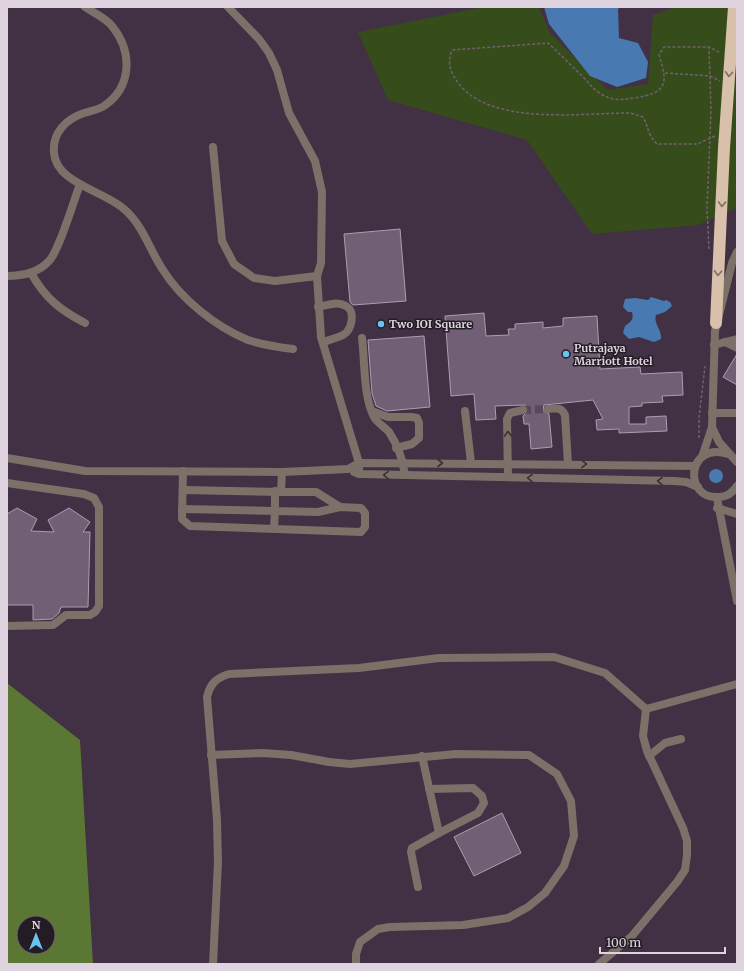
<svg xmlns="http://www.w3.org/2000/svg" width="744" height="971" viewBox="0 0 744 971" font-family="Merriweather,serif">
  <rect width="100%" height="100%" fill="#423044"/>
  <polygon fill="#374c1b" points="483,7 539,7 550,33 608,90 648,84 653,15 675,7 731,7 737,10 737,208 698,225 592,234 527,140 388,100 358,32"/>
  <path fill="#5a7834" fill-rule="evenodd" d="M7,683L80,740L93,964H7ZM24,923H48V947H24Z"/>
  <g fill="#4979b1">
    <polygon points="544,7 621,7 618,9 619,38 638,43 648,62 646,78 617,87 590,76 549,24"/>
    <path d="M651,297L664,301L666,300L670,302L672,306L665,312L656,315C653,323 662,330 661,339L654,342L639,337L629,339L623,333L625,326C631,322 634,319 632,312H628L623,307L625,299L635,298L648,300Z"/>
    <circle cx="716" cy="476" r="7"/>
  </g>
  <g fill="#715f75" stroke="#af9bb3">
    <polygon points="400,229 406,301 353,305 350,302 344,234"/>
    <polygon points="484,313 486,336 509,335 508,329 515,329 515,324 543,322 543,328 563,326 563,318 597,316 600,369 640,367 641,374 682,372 683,395 662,396 663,402 642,403 642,406 629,407 629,424 646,424 646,417 666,416 667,431 619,433 619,429 597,430 596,420 603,419 593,400 544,405 543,410 549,414 552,447 531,449 529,424 524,424 523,416 528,411 525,405 495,406 496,419 476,420 474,394 451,396 445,316"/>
    <polygon points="424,336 430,407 387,411 376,406 372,393 368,340"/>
    <polygon points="737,354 737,385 723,377"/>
    <polygon points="17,508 37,519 31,531 54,532 48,520 69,508 90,522 83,532 90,532 88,607 61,607 59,613 52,619 33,620 33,605 7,605 7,514"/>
    <polygon points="502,813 521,853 474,876 454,837"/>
  </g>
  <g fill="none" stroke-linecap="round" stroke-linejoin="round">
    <polyline stroke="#59485b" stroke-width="8" stroke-dasharray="8 4" stroke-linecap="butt" points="523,410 548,409"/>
    <g stroke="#716173" stroke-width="1.5" stroke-dasharray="3 2" stroke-linecap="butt">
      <polyline points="665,73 710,76 720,81"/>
      <path d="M715,136L697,144H657C647,134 649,128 643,117L630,113C581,113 492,126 459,84C450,72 447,64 452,50L548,43C560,54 572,66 583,77C589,83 594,90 601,94C612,101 622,100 634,98C666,93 669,85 659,55L664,47H709L721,53"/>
      <polyline points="709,249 707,208 711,111 709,47"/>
      <polyline points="699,438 699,418 705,366"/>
    </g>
    <g stroke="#7b7168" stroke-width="8">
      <path d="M85,7C94,13 106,18 112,26C133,52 132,87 104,106C98,110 90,111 84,113C66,119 52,133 54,153C56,183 104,191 124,209C143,225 149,249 163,270C181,299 216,327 248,340C263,345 278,347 293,349"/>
      <polyline points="228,7 259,39 269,53 277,70 289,113 315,161 322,192 321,263 317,276 321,337 359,463 359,474"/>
      <polyline points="213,147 222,241 234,264 254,278 275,281 317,276"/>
      <path d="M31,273C45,298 60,310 85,323"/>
      <path d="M7,276C23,276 38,273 49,261C59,251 74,200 80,184"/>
      <path d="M318,307C327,305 337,301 346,306C356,311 352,330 343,335C337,338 329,340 323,342"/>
      <path d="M362,338C365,361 363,396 374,417C377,423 385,427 389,432C397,444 403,461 405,475"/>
      <polyline points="725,342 737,348"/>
      <polyline points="714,345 737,339"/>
      <path d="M548,409C556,408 561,407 565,415L568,464"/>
      <polyline points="372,411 388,417 412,417 417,418 419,423 419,438 412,444 396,448"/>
      <polyline points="465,411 471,463"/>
      <polyline points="712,413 737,413"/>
      <polyline points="712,427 719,442 737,462"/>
      <path d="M728,454C686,441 683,500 719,497C727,497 733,492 737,486"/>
      <polyline points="702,457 712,427 715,331 732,263 737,252"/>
      <polyline points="7,458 85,471 282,472 348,469 359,463 695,466"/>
      <polyline points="183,471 182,519 190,526 361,532 365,527 365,513 361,508 340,507 318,512 275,511 275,491"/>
      <polyline points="354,472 359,474 674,481 686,482 698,487"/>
      <polyline points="508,477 507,419 510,413 523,410"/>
      <polyline points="7,483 84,494 94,498 99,507 99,606 95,612 90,615 66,615 53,625 7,626"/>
      <polyline points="183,490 281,492 282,472"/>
      <polyline points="281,492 316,492 340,507"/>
      <polyline points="717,498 737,601"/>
      <polyline points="717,508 737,514"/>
      <polyline points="182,509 275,511 274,528"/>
      <polyline points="646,709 737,684"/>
      <polyline points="211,755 263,753 291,755 329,762 350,764 456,754 529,755 557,774 571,801 574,836 564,866 545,893 528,907 508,918 463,925 390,927 378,929 360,942 356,954 356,964"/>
      <polyline points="649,756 665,743 681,739"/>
      <polyline points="429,789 473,788 482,796 484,803 478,813 439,833"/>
      <polyline points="418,887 411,852 412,848 439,833 422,756"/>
      <path d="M213,964L218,862L217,820L207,697C210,684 216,678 229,674L359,668L439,658L554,657L605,673L646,709"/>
      <polyline points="599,964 632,936 677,882 685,870 687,855 687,841 683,828 647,751 643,736 646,709"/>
    </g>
    <polyline stroke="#d8c0aa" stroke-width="12" points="716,323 724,148 734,7"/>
  </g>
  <defs><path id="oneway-chevron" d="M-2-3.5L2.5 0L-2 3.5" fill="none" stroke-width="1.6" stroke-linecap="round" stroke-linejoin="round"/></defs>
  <g stroke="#7e6e68">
    <use href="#oneway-chevron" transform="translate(729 74) rotate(94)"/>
    <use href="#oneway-chevron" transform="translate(722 204) rotate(92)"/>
    <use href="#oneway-chevron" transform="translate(718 273) rotate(93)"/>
  </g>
  <g stroke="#3a3136">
    <use href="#oneway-chevron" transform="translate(508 434) rotate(-91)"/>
    <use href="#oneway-chevron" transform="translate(440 463)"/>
    <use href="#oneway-chevron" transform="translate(584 464) rotate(1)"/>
    <use href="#oneway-chevron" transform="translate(386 475) rotate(-179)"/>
    <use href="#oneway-chevron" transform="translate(530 478) rotate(-179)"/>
    <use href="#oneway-chevron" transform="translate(660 481) rotate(-178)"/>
  </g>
  <g fill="#66c4ef" stroke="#241c25" stroke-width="1.5">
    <circle cx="381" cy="324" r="4"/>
    <circle cx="566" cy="354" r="4"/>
  </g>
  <g text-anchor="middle" stroke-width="3" stroke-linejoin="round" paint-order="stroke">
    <g font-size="11" font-weight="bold" fill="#ded3df" stroke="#241c25" text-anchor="start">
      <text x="389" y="328">Two IOI Square</text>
      <text x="574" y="352">Putrajaya<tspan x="574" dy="13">Marriott Hotel</tspan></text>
    </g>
  </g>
  <rect width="744" height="971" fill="none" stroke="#ded3df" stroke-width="16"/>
  <g transform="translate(36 935)"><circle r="19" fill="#241c25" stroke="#6e656f"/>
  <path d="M0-3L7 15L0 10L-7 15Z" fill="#66c4ef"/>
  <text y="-6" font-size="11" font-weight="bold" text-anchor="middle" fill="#ded3df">N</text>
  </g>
  <path d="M600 947v6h125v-6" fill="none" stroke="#ded3df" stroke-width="2"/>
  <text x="606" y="947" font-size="12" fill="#ded3df" stroke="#241c25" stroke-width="3" paint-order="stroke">100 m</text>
</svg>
